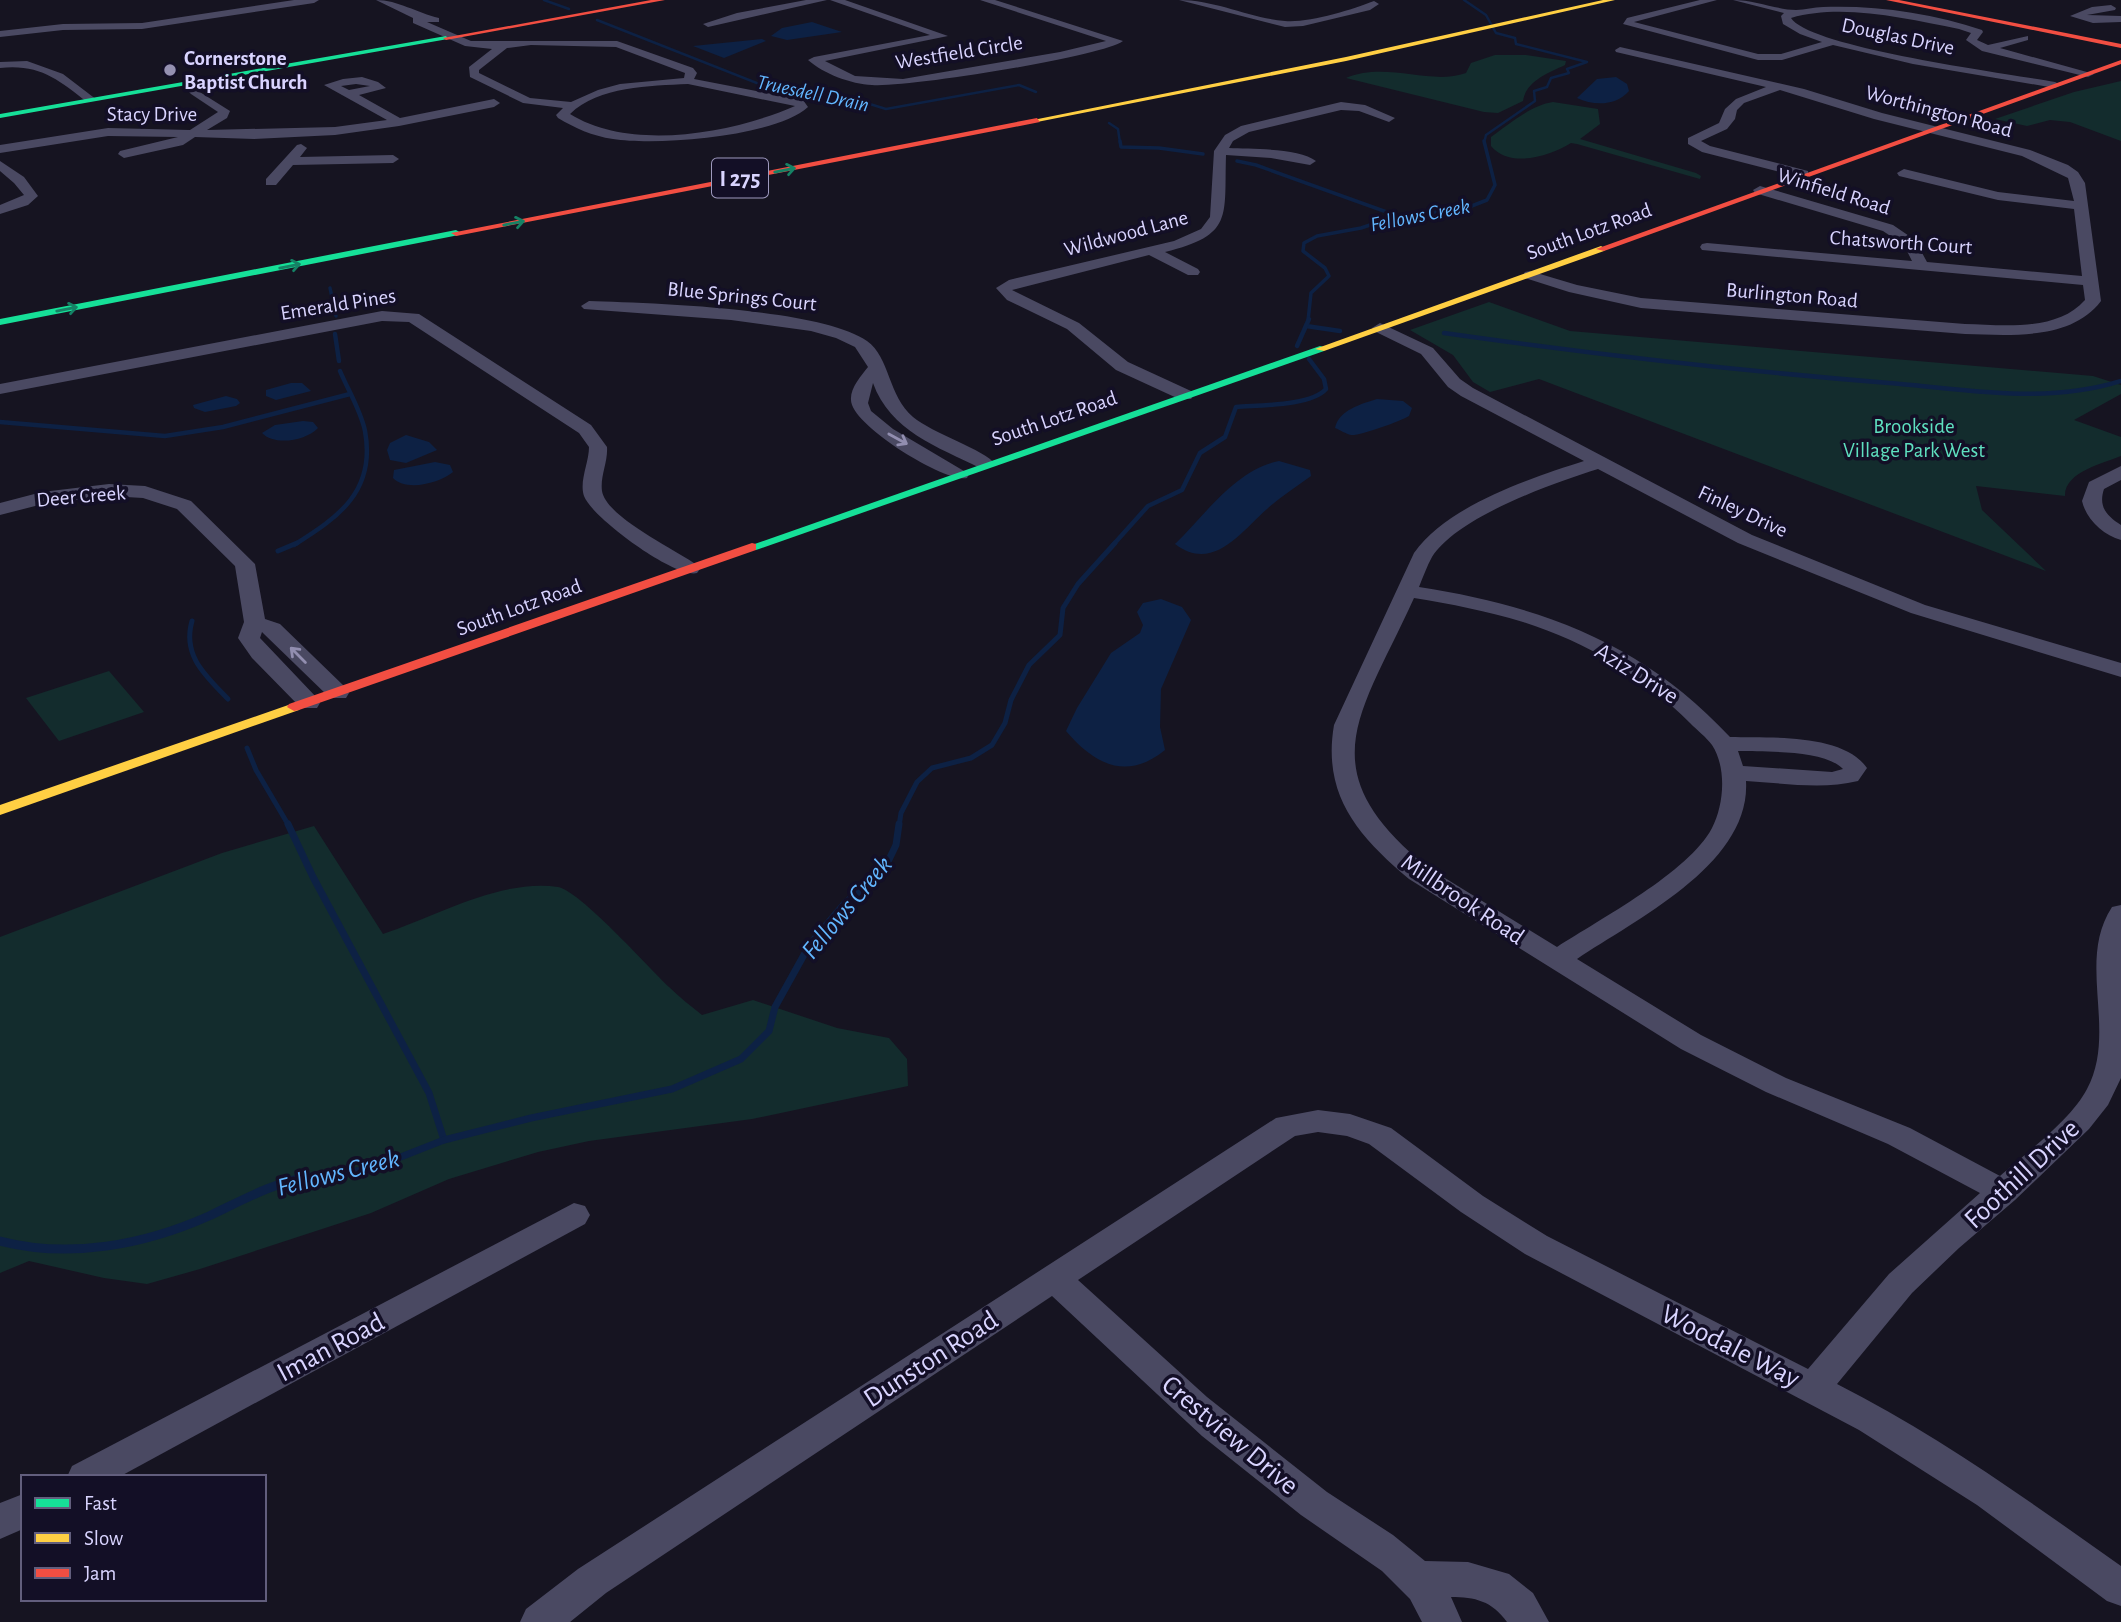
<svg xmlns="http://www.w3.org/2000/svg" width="2121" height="1622" viewBox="0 0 2121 1622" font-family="'Alegreya Sans',sans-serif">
  <rect width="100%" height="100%" fill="#161421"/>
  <g fill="#132c2d">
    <path d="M1495,55H1526L1566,61L1565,65C1548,73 1526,81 1523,101L1498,113L1484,112L1346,78C1387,61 1430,86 1466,73L1471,63Z"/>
    <polygon points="2121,81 2121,141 2070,122 2050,120 2027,126 1995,119 2074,92"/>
    <path d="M1553,102L1598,109L1600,124L1580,139L1696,173L1701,176L1700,179L1577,144L1571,143C1550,156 1510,169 1491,146V137C1508,125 1531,105 1553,102Z"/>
    <path d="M1489,302L1570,331L2093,376L2121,385V394L2074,420L2121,437V456C2104,463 2064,472 2065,496L1976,486L1982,510L2046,571L1539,379L1490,392L1473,382L1453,355L1410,330Z"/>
    <polygon points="109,671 144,712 59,741 26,698"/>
    <path d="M314,826L383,934C434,917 502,878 558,887C579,890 649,968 669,987C679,997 691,1006 702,1015L753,1000L837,1028L889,1038L907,1059L908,1086L752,1119L589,1141L538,1152L449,1179L371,1213L200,1269L147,1284L104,1278L29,1261L0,1273V937L222,853Z"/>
  </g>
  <g fill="#0d2144">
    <polygon points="812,22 842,32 787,40 771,36 782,28"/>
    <polygon points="762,39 766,41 724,58 693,46"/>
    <path d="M1616,77L1627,84L1629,91C1616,106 1594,106 1577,98L1597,79Z"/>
    <polygon points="291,383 302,383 311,391 276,400 266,396 266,390"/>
    <polygon points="226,396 237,399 240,403 236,406 205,412 194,408 193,405"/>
    <path d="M1377,399L1403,401L1412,408L1409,416C1401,421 1360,436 1351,435C1346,434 1340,430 1335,428C1339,410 1361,404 1377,399Z"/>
    <path d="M303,421L313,422L318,428C306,441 274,446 262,433L275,425Z"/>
    <polygon points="406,435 429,442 437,450 406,463 390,460 387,450 390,443"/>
    <path d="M1279,461L1310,470L1311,476C1296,487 1280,497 1267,509C1241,532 1213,573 1175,544C1205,515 1236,469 1279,461Z"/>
    <path d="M435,462L450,465L453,472C440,483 406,492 393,478L394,470Z"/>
    <path d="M1161,599L1182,607L1191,620L1161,689L1160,727L1165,750C1127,781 1095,765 1066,731L1077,708L1111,653L1140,633L1143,625L1137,612L1143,603Z"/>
  </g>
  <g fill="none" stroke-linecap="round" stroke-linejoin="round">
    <g stroke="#0d2144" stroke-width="2.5">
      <polyline points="544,0 569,9"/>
      <polyline points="1464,0 1486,15 1496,33 1515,38 1516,44 1587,62 1567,69 1569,73 1551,78 1547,87 1534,91 1535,101 1486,135 1484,143"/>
      <polyline points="597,20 772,89 847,97 886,109 1019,85 1036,92"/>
      <polyline points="1109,123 1118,129 1120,143"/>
    </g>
    <g stroke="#0d2144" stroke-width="3.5">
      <polyline points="1120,141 1121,147 1159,148 1203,154"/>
      <polyline points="1237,161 1256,165 1395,215"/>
      <polyline points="330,288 336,316"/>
      <polyline points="1308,321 1311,293 1329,276 1325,268 1303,251 1304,243 1317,236 1361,228 1397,216 1464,209 1487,200 1495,185 1484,141"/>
    </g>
    <g stroke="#0d2144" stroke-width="4.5">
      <polyline points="1306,326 1340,331"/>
      <path d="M1444,333C1592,354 1740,371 1889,383C1967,389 2045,405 2121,381"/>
      <polyline points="335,334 339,361"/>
      <polyline points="1297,346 1309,319"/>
      <polyline points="0,422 165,436 223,427 350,394"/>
      <path d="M294,545C339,517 376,491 365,431C361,411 348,390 340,371"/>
      <path d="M1113,545L1148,506L1182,490L1200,453L1225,437L1236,407C1259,405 1311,406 1326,389L1324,379L1309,359"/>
    </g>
    <g stroke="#0d2144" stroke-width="5">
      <polyline points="278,551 297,543"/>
      <path d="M192,621C182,656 206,676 228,699"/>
      <polyline points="247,748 256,770 289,826"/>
      <polyline points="899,826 901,813 917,782 932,768 971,758 992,745 1005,723 1011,700 1029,665 1060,635 1063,608 1078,584 1115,543"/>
    </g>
    <g stroke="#0d2144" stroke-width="7">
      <polyline points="288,824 313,877 429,1093 444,1140"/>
      <polyline points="296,1179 370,1169 444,1140 531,1118 672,1089 741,1059 769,1031 775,1007 810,944 845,903 883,872 896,845 899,824"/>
    </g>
    <path stroke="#0d2144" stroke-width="9" d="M0,1241C70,1259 144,1245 209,1216C241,1201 274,1182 309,1177"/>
    <g fill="#4a4962" fill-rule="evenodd">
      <polygon points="294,0 319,0 314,3 142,29 63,30 0,37 0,31 63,24 142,23"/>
      <path d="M376,0C398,0 417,13 439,18V22H427L471,41H617L693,68L697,73L694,79L803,100L808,107C775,137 657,146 613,139C592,136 575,128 558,118L556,115L563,108L523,103L470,77L469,67L492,49L465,46L413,23V18ZM531,45L616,47L685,73L684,78L620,84L598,90L571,102L530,98L479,73V70L507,48ZM688,84L795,106C733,133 631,152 570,114C599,86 650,86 688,84Z"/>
      <polygon points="806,0 827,0 708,27 703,24 737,13"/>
      <path d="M830,0H845L948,36L825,61L855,76L903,79L1060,52L1106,41L980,0H995L1123,41C1101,57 905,88 872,85C851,84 824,74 808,60L814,57L930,35Z"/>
      <path d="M1179,0C1216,0 1249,18 1285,21C1309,23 1351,10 1374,1L1379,4L1370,10L1303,26L1285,27Z"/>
      <path d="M1700,0H1717L1634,22L1758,54H1781L1822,42L1800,34L1783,24L1781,16L1784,13L1733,0C1755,0 1778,10 1796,10C1805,10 1814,7 1823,7C1874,5 1933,13 1982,30L1983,32L1977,40L1988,45L2028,36V40L2000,48L2094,74L2088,77L1982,51L1966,40L1971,33L1959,29C1906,19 1844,3 1791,18C1810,48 2011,74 2055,82L2061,85L2055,88L1913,64L1833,45L1782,60H1758L1623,24L1627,18Z"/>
      <polygon points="2111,5 2116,8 2115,10 2087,15 2121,16 2121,22 2093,23 2070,16 2092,7"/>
      <path d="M1620,47L1804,89L1882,113L2030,150L2068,165L2078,172L2085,183L2101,301C2071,341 2009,335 1965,334L1641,308L1569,292L1525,278L1523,275L1525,272L1530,271L1577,285L1641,298L1965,324C2003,325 2057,332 2085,300L2083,285L1702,250L1700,247L1702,244L1707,243L1912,261L1904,245L1883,231L1755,193L1753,190L1760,186L1893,225L1915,240L1927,262L2082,276L2074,209L1998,200L1899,176L1897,173L1904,169L1998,192L2074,201L2068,178L2022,156L1874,119L1780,90L1744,103L1737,110L1735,119L1727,129L1701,141L1710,146L1808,171V177L1803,178L1702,152L1688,144V138L1719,123L1725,109L1736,99L1766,87L1616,52L1615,50Z"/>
      <path d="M27,61L63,74L97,100L87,102C57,79 40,64 0,68V62Z"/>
      <path d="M362,77L378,82L386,88L359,95L400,118L494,99L500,103L494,107L399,126L335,135L254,139L195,137L183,145L124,158L118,154L120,151L178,137L108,136L0,153V145L108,128L190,130L218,112L191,94L189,92L195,89L230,111L227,118L207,130L335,127L387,120L324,85L343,79ZM356,84L370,86L349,90L341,86Z"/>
      <path d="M1341,102L1365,105L1395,118L1389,122L1359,111L1341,110L1249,132L1233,141L1229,148C1250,149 1300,148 1316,161L1310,165L1271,158L1226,155C1224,217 1234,235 1165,252L1198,269L1200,272L1198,275H1188L1149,255L1012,290L1079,323L1128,362L1191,391L1194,395L1191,399H1179L1116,370L1067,329L1007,300L996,288L1009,280L1174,241L1201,229L1210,217L1214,151L1225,135L1241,126Z"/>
      <polygon points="301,144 307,148 300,157 393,155 399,159 393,163 293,165 276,185 266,185 266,179 297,145"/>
      <polygon points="0,161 24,177 38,196 28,205 0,214 0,205 24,195 14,183 0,171"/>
      <path d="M589,301C649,303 821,308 867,341C890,357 888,396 913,417C932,433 985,450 995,464L986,469L980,468C938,447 890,431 873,383L868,403L871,411L893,429L969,474L967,478C945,483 851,425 851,400C850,388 861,376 868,367L855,347L836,338L811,331L731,320L584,309L581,306Z"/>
      <path d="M382,311L419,314L591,425L607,447C608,462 600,476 602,491C606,517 676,550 697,565L700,569L697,573C676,579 592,518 584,496C579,481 589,463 589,447L579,433L409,322L382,321L0,394V384Z"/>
      <path d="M1380,323L1433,348L1460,379L1473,388L1752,535L1925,605L2121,663V677L1911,613L1738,543L1598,469C1554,483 1458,516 1432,557C1427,566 1423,577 1419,587C1542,606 1644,644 1730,737C1769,738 1843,733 1867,768L1858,781C1822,790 1783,783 1746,781C1751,864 1636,919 1577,959L1701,1035L1786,1078L1910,1128L2000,1176C2026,1153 2071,1120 2087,1089C2118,1031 2076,962 2112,907L2121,905V1078L2108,1105L2089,1129L2015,1200L1959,1248L1912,1293L1837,1384C1938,1435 2029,1501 2121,1566V1606L2107,1601L1977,1505L1859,1430L1525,1254L1461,1212L1369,1144L1347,1136L1318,1132L1295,1136L1078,1280L1207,1397L1327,1492L1393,1535L1425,1561L1468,1562L1509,1574L1533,1593L1549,1622H1507C1492,1601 1475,1597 1451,1597L1462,1622H1422L1410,1599L1382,1571L1301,1515L1202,1436L1052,1296L606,1593L570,1622H520L526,1609L578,1569L1276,1118L1318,1110L1350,1114L1391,1128L1483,1196L1547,1236L1808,1369L1889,1274L1980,1193L1888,1144L1766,1092L1681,1049L1409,879C1358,836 1322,795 1334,725L1414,553C1448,505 1531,478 1584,461L1461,396L1448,387L1421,354L1374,331L1372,328ZM1414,598C1451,604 1487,611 1523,622C1586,642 1643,676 1690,723C1697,730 1706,737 1712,745C1727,768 1724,805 1712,828C1689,872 1600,919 1557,947L1427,867C1307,769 1361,715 1414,598ZM1738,751C1764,752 1824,749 1843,769L1832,772L1743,766Z"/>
      <path d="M2121,466V480L2104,489C2098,507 2107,516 2121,525V540C2103,535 2086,519 2082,501L2089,482Z"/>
      <polygon points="109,484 145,486 191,501 255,564 265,619 280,624 346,688 349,693 346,698 330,698 264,634 262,632 260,638 317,698 320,703 317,708 301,708 252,658 238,638 244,622 235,566 177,509 143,498 109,496 43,504 0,515 0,503 42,492"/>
      <polygon points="574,1203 585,1206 590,1215 585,1224 119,1477 67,1477 72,1466"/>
      <polygon points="23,1494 23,1529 0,1539 0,1503"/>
    </g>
    <g fill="#16e098" fill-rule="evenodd">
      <polygon points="446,36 448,39 0,118 0,114"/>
      <polygon points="456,230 461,233 459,235 0,325 0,319"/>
      <polygon points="1320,346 1324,347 1324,351 756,550 748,550 746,547"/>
    </g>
    <g fill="#ffcf43" fill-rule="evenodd">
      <polygon points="1603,0 1615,0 1346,61 1037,122 1033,120 1346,57"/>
      <polygon points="1601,246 1606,249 1604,251 1324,351 1315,349"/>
      <polygon points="294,703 299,704 301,707 299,710 0,815 0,805"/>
    </g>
    <g fill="#f24e42" fill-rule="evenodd">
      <polygon points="651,0 665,0 446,40 443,38"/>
      <polygon points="1886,0 1899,0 2121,44 2121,48"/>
      <polygon points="2121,60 2121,64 1604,251 1596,249"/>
      <polygon points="1037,118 1040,122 456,236 451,233"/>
      <polygon points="752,543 756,544 756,550 299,710 294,711 287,707 289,704"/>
    </g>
  </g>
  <defs><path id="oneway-shaft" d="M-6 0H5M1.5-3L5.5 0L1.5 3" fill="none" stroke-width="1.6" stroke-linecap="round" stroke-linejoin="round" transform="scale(1.75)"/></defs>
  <g stroke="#158265">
    <use href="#oneway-shaft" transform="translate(785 170) rotate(-11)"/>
    <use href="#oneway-shaft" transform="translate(514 223) rotate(-11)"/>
    <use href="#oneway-shaft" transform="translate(290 266) rotate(-11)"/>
    <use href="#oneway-shaft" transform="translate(67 309) rotate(-11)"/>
  </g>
  <g stroke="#928eb0">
    <use href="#oneway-shaft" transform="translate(898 439) rotate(29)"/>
    <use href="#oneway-shaft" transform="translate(298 655) rotate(-135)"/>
  </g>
  <circle fill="#9591b1" stroke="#130f26" stroke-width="2.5" cx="170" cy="70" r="7"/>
  <g text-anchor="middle" stroke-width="7" stroke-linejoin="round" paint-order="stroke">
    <g font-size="21" fill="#d9d4ff" stroke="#130f26">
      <text transform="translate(1898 36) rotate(12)" y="7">Douglas Drive</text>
      <text transform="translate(959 52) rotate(-9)" y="7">Westfield Circle</text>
      <text transform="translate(1939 111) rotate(15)" y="7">Worthington Road</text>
      <text x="152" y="121">Stacy Drive</text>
      <text transform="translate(1834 191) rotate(17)" y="7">Winfield Road</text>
      <text transform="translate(1589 231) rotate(-20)" y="7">South Lotz Road</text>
      <text transform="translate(1126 233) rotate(-15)" y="7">Wildwood Lane</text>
      <text transform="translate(1901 242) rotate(4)" y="7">Chatsworth Court</text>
      <text transform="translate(1792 295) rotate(5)" y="7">Burlington Road</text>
      <text transform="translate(742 296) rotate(6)" y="7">Blue Springs Court</text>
      <text transform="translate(338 304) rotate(-9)" y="7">Emerald Pines</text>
      <text transform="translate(1054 418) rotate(-19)" y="7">South Lotz Road</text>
      <text transform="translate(81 496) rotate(-5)" y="7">Deer Creek</text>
      <text transform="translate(1743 511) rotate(25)" y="7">Finley Drive</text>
      <text transform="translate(519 607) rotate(-20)" y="7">South Lotz Road</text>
    </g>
    <g font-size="21" font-weight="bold" fill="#d9d4ff" stroke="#130f26" text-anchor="start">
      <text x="184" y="65">Cornerstone<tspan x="184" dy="24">Baptist Church</tspan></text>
    </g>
    <g font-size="21" font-style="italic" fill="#62b6ff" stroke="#130f26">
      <text transform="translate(813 93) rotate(12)" y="7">Truesdell Drain</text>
      <text transform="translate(1420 215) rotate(-11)" y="7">Fellows Creek</text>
    </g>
    <g font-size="21" fill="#5fe0c0" stroke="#130f26">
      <text x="1914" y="433">Brookside<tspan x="1914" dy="24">Village Park West</tspan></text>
    </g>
    <rect fill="#130f26" stroke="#9e99be" stroke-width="2" x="712" y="158.5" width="56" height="39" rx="5"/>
    <g font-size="23" font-weight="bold" fill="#d9d4ff">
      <text x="740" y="186">I 275</text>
    </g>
    <g font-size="24" fill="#d9d4ff" stroke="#130f26">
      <text transform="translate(1637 673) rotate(32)" y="8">Aziz Drive</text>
      <text transform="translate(1463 899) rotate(34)" y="8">Millbrook Road</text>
    </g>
    <g font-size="26" font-style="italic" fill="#62b6ff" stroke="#130f26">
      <text transform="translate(846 907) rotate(-50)" y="9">Fellows Creek</text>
      <text transform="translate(338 1172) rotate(-14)" y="9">Fellows Creek</text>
    </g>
    <g font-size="28" fill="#d9d4ff" stroke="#130f26">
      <text transform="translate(2021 1173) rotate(-43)" y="10">Foothill Drive</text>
      <text transform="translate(1731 1345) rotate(27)" y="10">Woodale Way</text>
      <text transform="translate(330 1346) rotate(-28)" y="10">Iman Road</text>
      <text transform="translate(930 1358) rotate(-33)" y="10">Dunston Road</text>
      <text transform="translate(1231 1434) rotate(40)" y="10">Crestview Drive</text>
    </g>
  </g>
  <rect x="21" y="1475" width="245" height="126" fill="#130f26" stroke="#625e7d" stroke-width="2"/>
  <rect x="35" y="1498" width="35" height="10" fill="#16e098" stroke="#625e7d" stroke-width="2"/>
  <text x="84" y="1510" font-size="21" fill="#d9d4ff">Fast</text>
  <rect x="35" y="1533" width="35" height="10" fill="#ffcf43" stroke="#625e7d" stroke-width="2"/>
  <text x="84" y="1545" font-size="21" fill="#d9d4ff">Slow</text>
  <rect x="35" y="1568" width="35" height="10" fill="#f24e42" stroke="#625e7d" stroke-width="2"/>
  <text x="84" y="1580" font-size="21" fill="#d9d4ff">Jam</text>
</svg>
